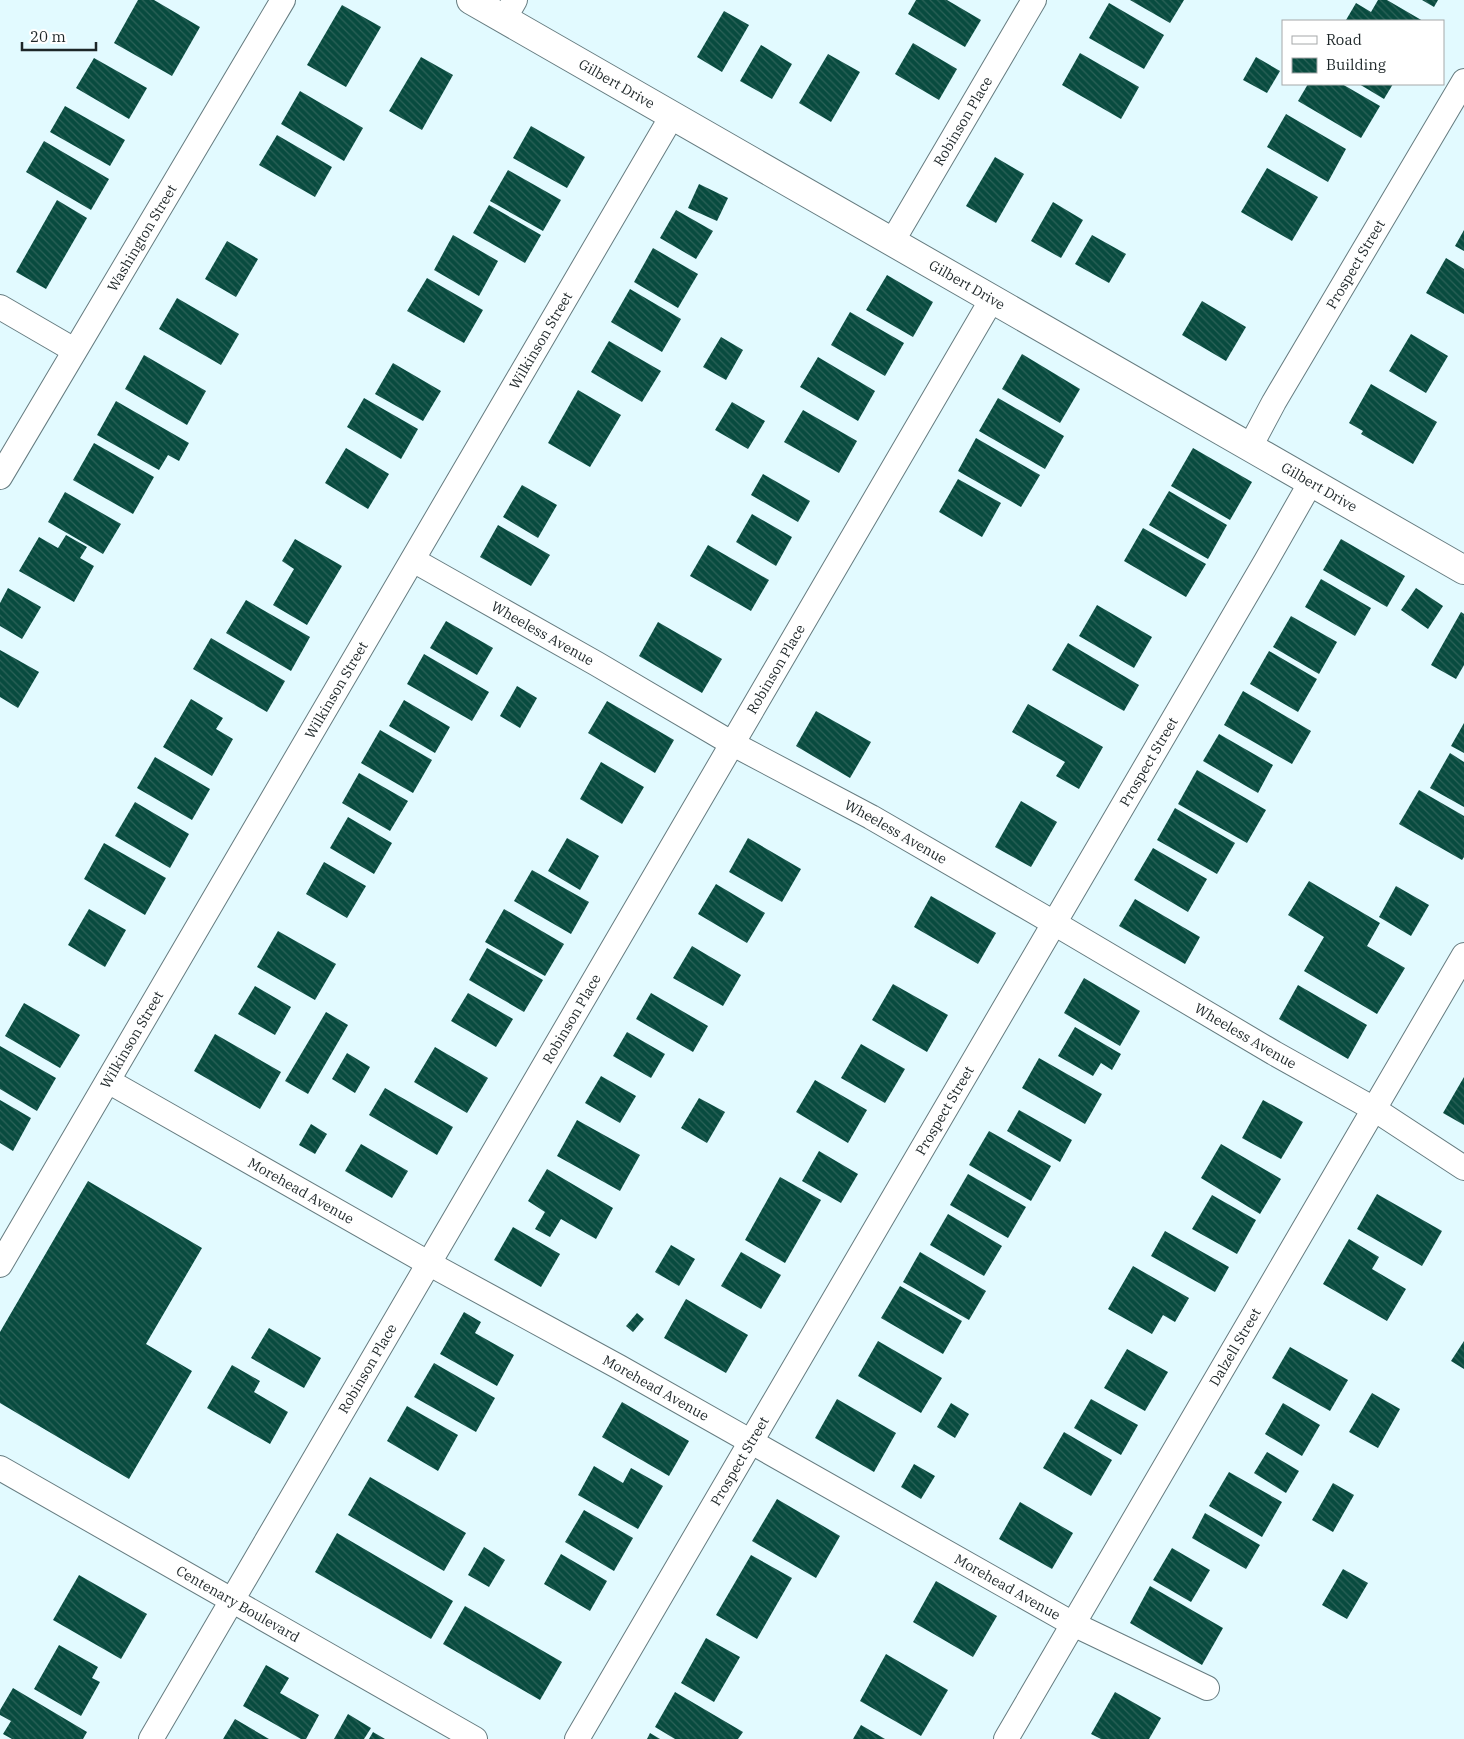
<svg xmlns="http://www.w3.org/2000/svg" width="1464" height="1739" viewBox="0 0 1464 1739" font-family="'IBM Plex Serif',serif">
  <defs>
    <pattern id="building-back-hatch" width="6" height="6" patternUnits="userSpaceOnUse" patternTransform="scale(1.25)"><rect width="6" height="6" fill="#084b3f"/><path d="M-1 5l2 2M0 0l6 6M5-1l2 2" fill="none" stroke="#2c6258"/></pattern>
  </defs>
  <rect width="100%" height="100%" fill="#e2faff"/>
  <g fill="url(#building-back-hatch)">
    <polygon points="138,0 154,0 200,27 172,76 114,43"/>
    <polygon points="916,0 947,0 981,20 965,47 908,14"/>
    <polygon points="1130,0 1184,0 1170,23"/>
    <polygon points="1378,0 1387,0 1423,21 1346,20 1356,3 1371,12"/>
    <polygon points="1422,0 1438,0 1434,7"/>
    <polygon points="1109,3 1164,35 1144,69 1089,38"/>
    <polygon points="342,5 381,27 346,87 307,65"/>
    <polygon points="724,11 749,25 722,72 697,57"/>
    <polygon points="913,43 957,69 939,100 895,74"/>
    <polygon points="761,45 792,64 772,99 740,81"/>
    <polygon points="1080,53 1139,87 1121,119 1062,85"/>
    <polygon points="828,54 860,72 831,122 799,103"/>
    <polygon points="421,57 453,75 422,130 389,111"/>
    <polygon points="1256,57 1280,71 1267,93 1243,80"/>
    <polygon points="94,58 147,88 129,119 76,88"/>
    <polygon points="1308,84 1342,84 1380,106 1361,138 1298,101"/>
    <polygon points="1359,84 1393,84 1384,99"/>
    <polygon points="300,91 363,128 344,161 281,124"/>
    <polygon points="65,106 125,140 110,166 50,132"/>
    <polygon points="1286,114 1346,149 1328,182 1267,147"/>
    <polygon points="531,126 585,157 567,188 513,158"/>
    <polygon points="277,135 332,167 315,197 259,165"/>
    <polygon points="44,141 109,179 91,210 26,172"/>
    <polygon points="995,157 1024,174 996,223 966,206"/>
    <polygon points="1267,168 1318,197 1292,241 1241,212"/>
    <polygon points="508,170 561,200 543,231 490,201"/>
    <polygon points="699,184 728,198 717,221 688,208"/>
    <polygon points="57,200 87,218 46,289 16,272"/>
    <polygon points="1053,202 1083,220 1061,258 1031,241"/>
    <polygon points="489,205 541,235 525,263 473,233"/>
    <polygon points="676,210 713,231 696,259 660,238"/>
    <polygon points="1464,230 1464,251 1455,246"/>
    <polygon points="453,235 498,261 479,296 434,270"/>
    <polygon points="1092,235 1126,254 1109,283 1075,264"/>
    <polygon points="227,241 258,259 236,297 205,279"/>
    <polygon points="653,248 698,274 678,308 634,282"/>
    <polygon points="1446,258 1464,269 1464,314 1426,293"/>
    <polygon points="887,275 933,302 913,337 866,310"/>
    <polygon points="427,278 483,310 464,343 407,311"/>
    <polygon points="630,289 681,319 662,352 611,322"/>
    <polygon points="177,298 239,334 221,365 159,329"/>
    <polygon points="1202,301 1246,327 1226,361 1182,335"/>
    <polygon points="850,312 904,343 885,376 831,345"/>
    <polygon points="1411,334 1448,356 1426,393 1389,371"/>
    <polygon points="721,337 743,350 726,380 703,367"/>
    <polygon points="609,341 661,371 642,402 591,372"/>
    <polygon points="1022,354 1080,389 1060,423 1002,389"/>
    <polygon points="144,355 206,391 187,425 125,389"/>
    <polygon points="818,357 875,391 858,421 800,387"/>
    <polygon points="393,363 441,391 423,421 375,394"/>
    <polygon points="1371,384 1437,422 1413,464 1361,434 1363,431 1349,423"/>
    <polygon points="578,390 621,415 590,467 548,443"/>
    <polygon points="364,398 418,429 401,459 347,427"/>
    <polygon points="998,398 1064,436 1045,469 979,431"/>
    <polygon points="116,401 189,443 179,461 168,455 159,470 97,435"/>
    <polygon points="732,402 765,421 748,449 715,430"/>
    <polygon points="803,410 857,441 839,473 784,442"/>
    <polygon points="976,438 1040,475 1021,507 958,471"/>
    <polygon points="94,443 154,477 133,514 73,480"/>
    <polygon points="346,448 389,474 368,509 325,483"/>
    <polygon points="1193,448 1252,482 1230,520 1171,486"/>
    <polygon points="763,474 810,501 798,522 751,495"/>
    <polygon points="958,479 1001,503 982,537 939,512"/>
    <polygon points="522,485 557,505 538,538 503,517"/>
    <polygon points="1169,491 1227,525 1208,559 1149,525"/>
    <polygon points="65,492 121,524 103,554 48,522"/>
    <polygon points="752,514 792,537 776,566 736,542"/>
    <polygon points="498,525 550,555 531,586 480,557"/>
    <polygon points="1143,528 1206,564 1186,597 1124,561"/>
    <polygon points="66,535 87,547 80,558 94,566 74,602 19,571 39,537 58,548"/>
    <polygon points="295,539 342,566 307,625 273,605 294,569 282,561"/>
    <polygon points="1341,539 1405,576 1387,607 1323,570"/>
    <polygon points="708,545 769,580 751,611 690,576"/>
    <polygon points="1321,579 1371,608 1355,636 1305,607"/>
    <polygon points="8,588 41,607 22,639 0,626 0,603"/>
    <polygon points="1416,588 1443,606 1428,629 1401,610"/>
    <polygon points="246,600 310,637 291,671 226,633"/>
    <polygon points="1097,605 1152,637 1134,668 1079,636"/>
    <polygon points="1461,612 1464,614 1464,665 1456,679 1431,665"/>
    <polygon points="1291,616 1337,642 1319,674 1273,647"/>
    <polygon points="446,621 493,648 477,675 430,648"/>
    <polygon points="658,622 722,659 702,693 639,656"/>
    <polygon points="211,638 285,681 267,712 193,669"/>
    <polygon points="1068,643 1139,685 1124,711 1052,670"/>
    <polygon points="0,650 39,672 18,708 0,697"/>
    <polygon points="1269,651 1317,679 1298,712 1250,684"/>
    <polygon points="424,654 489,692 472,721 407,684"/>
    <polygon points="517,686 537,698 520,728 500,716"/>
    <polygon points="1243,691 1311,731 1292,764 1224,725"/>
    <polygon points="191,699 223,718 216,729 233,739 212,776 163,747"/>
    <polygon points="404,700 450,727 435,753 389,726"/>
    <polygon points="607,701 674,740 655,773 588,733"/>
    <polygon points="1028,704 1103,747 1079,789 1056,776 1065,762 1012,732"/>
    <polygon points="816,711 871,742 850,778 796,746"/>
    <polygon points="1464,723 1464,753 1451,746"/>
    <polygon points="380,730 432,760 413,793 361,763"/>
    <polygon points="1219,734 1273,765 1258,793 1203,761"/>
    <polygon points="1450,753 1464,762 1464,807 1430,788"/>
    <polygon points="155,757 210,789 192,820 137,788"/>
    <polygon points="601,762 644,787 622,824 580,799"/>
    <polygon points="1197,770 1266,810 1247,843 1178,804"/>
    <polygon points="359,773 408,801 390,831 342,803"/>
    <polygon points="1419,790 1464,816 1464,857 1462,860 1399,824"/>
    <polygon points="1021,801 1057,822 1031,867 995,847"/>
    <polygon points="135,802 189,834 170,868 115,836"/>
    <polygon points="1175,808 1235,843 1217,874 1157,840"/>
    <polygon points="348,817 392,843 374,874 330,848"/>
    <polygon points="567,838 599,856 580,890 548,871"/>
    <polygon points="748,838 801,869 782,902 729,872"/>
    <polygon points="104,843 166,878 145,915 84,879"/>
    <polygon points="1153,848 1207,879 1188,912 1134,880"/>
    <polygon points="324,862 366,886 347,918 306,894"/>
    <polygon points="532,870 589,902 571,934 514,901"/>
    <polygon points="1309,881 1380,923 1367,946 1405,968 1377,1014 1304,971 1324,937 1288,915"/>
    <polygon points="716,884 765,913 747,943 698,914"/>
    <polygon points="1396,886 1429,905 1411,936 1379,917"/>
    <polygon points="931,896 996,933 978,964 914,927"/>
    <polygon points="1135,899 1200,937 1185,964 1119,926"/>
    <polygon points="89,909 126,930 105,967 68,945"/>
    <polygon points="504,909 564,944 545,976 485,942"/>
    <polygon points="278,931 336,964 315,1000 257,967"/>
    <polygon points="692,946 741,975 723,1006 673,978"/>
    <polygon points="487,948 543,980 524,1012 469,980"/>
    <polygon points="1084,978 1140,1011 1120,1046 1064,1013"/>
    <polygon points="893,984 948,1015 927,1052 872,1020"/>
    <polygon points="1298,985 1367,1025 1348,1059 1279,1019"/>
    <polygon points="255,986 291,1007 275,1035 238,1014"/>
    <polygon points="468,993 513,1019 496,1047 451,1021"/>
    <polygon points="651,993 708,1026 693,1052 636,1019"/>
    <polygon points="24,1003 80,1035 60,1068 5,1036"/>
    <polygon points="326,1012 348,1025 308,1094 285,1081"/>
    <polygon points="1075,1027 1121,1054 1112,1070 1101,1063 1093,1076 1058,1056"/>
    <polygon points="627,1032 665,1054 651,1078 613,1056"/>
    <polygon points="215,1034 281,1072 260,1109 194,1071"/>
    <polygon points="861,1044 905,1069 885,1103 841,1078"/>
    <polygon points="0,1046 56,1078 37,1111 0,1089"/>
    <polygon points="435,1047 488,1078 467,1113 414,1082"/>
    <polygon points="347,1053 370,1067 355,1093 332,1079"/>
    <polygon points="1039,1058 1102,1094 1085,1124 1022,1088"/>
    <polygon points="601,1076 636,1096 620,1123 585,1103"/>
    <polygon points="1464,1077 1464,1125 1443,1113"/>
    <polygon points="815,1080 867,1110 848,1143 796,1112"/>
    <polygon points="385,1088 453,1127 437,1155 369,1115"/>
    <polygon points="699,1098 725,1112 707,1143 681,1128"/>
    <polygon points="0,1100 31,1118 13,1151 0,1143"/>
    <polygon points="1263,1100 1303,1122 1281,1159 1242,1138"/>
    <polygon points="1019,1110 1072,1140 1060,1162 1007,1131"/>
    <polygon points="577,1120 640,1155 620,1191 557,1156"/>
    <polygon points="311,1124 327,1134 315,1154 299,1145"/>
    <polygon points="989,1131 1051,1166 1031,1201 969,1165"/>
    <polygon points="361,1144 408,1171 392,1198 345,1171"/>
    <polygon points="1221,1144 1281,1179 1260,1214 1201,1178"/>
    <polygon points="819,1151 858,1174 841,1203 802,1181"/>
    <polygon points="547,1169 613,1208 596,1239 561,1219 550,1237 535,1229 545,1212 528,1201"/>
    <polygon points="968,1174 1026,1207 1008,1238 950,1205"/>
    <polygon points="780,1177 821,1200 785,1263 745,1240"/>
    <polygon points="88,1181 202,1248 146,1344 192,1371 129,1479 0,1403 0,1332"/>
    <polygon points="1377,1194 1442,1231 1422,1266 1357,1229"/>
    <polygon points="1212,1195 1256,1220 1237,1254 1192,1229"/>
    <polygon points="948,1214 1002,1246 984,1276 930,1245"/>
    <polygon points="513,1227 560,1254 541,1287 494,1260"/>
    <polygon points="1165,1231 1229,1267 1215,1292 1151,1256"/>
    <polygon points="1349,1239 1379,1257 1372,1269 1406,1289 1387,1321 1323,1284"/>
    <polygon points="671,1245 695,1259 679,1286 655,1272"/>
    <polygon points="741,1252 781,1275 761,1309 721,1286"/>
    <polygon points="920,1252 986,1291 969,1320 903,1282"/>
    <polygon points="1133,1266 1189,1298 1175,1322 1163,1315 1152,1334 1108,1309"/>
    <polygon points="900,1286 962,1321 943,1354 881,1318"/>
    <polygon points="686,1299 748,1335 726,1373 664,1338"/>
    <polygon points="464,1312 481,1322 475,1333 514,1355 497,1386 440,1354"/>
    <polygon points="637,1313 644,1319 633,1332 626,1326"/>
    <polygon points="269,1328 321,1358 304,1388 251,1358"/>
    <polygon points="878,1341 942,1378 921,1413 858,1376"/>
    <polygon points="1464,1341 1464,1369 1451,1361"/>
    <polygon points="1290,1347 1348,1380 1330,1411 1272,1378"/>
    <polygon points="1127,1349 1168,1372 1145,1411 1104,1388"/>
    <polygon points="434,1363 495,1398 476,1432 414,1397"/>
    <polygon points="232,1365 260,1381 254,1392 288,1412 270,1444 207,1408"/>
    <polygon points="1372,1393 1400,1409 1378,1448 1349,1432"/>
    <polygon points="837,1399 896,1433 874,1472 815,1438"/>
    <polygon points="1091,1399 1138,1425 1121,1455 1074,1428"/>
    <polygon points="622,1402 689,1441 669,1476 602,1437"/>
    <polygon points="951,1403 969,1414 955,1438 937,1427"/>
    <polygon points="1283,1403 1320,1425 1302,1456 1265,1434"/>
    <polygon points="407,1406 458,1435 438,1471 387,1441"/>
    <polygon points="1064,1432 1112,1460 1091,1496 1043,1468"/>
    <polygon points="1267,1452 1299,1471 1286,1493 1254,1473"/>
    <polygon points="914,1464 935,1476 921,1499 901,1487"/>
    <polygon points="594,1466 623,1483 631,1468 663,1486 638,1529 578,1495"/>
    <polygon points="1229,1472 1282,1502 1262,1537 1209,1506"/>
    <polygon points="370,1477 466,1533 444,1571 348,1515"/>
    <polygon points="1333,1483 1354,1495 1333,1532 1312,1520"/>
    <polygon points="777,1499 840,1536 816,1578 752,1541"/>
    <polygon points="1020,1502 1073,1533 1052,1569 999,1539"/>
    <polygon points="584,1510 633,1538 614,1571 565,1542"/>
    <polygon points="1205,1513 1260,1545 1246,1569 1192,1538"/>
    <polygon points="337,1533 453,1601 431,1639 315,1572"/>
    <polygon points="484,1547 505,1560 489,1587 468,1575"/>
    <polygon points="1172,1548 1210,1570 1191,1602 1153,1580"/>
    <polygon points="561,1554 607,1581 590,1611 544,1584"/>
    <polygon points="751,1555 792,1578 757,1639 716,1615"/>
    <polygon points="1343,1569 1368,1583 1347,1619 1322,1605"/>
    <polygon points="79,1575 147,1614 121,1659 53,1620"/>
    <polygon points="936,1581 997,1616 973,1657 913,1622"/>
    <polygon points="1150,1586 1223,1628 1202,1665 1130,1623"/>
    <polygon points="465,1606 562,1662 540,1700 443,1644"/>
    <polygon points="706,1638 740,1657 714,1702 681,1683"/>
    <polygon points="59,1645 98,1667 92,1678 100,1682 81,1716 34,1689"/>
    <polygon points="886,1654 948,1690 921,1736 860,1701"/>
    <polygon points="266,1665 289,1678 280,1693 319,1715 306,1739 301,1739 243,1706"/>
    <polygon points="13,1688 87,1732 83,1739 12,1739 3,1734 11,1721 0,1715 0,1710"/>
    <polygon points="675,1692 743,1732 738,1739 675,1739 655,1727"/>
    <polygon points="1115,1692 1161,1718 1149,1739 1101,1739 1091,1734"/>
    <polygon points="348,1714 371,1728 364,1739 334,1739"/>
    <polygon points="235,1719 269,1739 223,1739"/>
    <polygon points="861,1725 885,1739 853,1739"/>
    <polygon points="373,1732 385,1739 369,1739"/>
    <polygon points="650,1733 660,1739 647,1739"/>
  </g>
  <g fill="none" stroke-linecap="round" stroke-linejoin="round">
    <defs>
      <g id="street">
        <polyline points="504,19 515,0"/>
        <path id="s1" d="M892,242L1034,0"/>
        <polyline points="0,307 74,350"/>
        <path id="s2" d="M1250,447L1274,402L1464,81"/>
        <path id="s3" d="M0,477L283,0"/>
        <path id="s4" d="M413,560L597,664L733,744L871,817L1054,923L1274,1053L1374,1109L1464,1168"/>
        <path id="s5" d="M108,1081L428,1263L619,1367L1073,1624L1207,1688"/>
        <path id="s6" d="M0,1265L672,116"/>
        <path id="s7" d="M0,1468L475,1739"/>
        <path id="s8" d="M151,1739L992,299"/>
        <path id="s9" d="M577,1739L1266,561L1311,482"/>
        <path id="s10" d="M1006,1739L1464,955"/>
      </g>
      <g id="secondary">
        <path id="s11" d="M471,0L1464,570"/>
      </g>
    </defs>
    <use href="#street" stroke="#667c80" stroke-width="26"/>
    <use href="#secondary" stroke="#667c80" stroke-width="30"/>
    <use href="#street" stroke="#fff" stroke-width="24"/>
    <use href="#secondary" stroke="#fff" stroke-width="28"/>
  </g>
  <g text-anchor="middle" stroke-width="5" stroke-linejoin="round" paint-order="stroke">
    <g font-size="14" fill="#1d2628" stroke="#fff">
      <text dy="5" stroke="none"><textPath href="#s11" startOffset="168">Gilbert Drive</textPath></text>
      <text dy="5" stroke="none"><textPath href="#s1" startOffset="140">Robinson Place</textPath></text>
      <text dy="5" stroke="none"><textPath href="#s3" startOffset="278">Washington Street</textPath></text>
      <text dy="5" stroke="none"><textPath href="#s2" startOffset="211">Prospect Street</textPath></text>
      <text dy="5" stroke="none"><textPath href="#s11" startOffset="572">Gilbert Drive</textPath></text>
      <text dy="5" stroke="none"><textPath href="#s6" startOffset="1071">Wilkinson Street</textPath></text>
      <text dy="5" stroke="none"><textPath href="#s11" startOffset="978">Gilbert Drive</textPath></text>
      <text dy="5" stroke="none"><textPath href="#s4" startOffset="149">Wheeless Avenue</textPath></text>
      <text dy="5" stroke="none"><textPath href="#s8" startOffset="1239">Robinson Place</textPath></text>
      <text dy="5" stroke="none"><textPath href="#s6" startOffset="666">Wilkinson Street</textPath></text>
      <text dy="5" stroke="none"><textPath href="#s9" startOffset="1132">Prospect Street</textPath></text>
      <text dy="5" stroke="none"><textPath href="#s4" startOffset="554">Wheeless Avenue</textPath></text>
      <text dy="5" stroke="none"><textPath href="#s8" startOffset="834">Robinson Place</textPath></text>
      <text dy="5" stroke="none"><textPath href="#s4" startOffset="959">Wheeless Avenue</textPath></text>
      <text dy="5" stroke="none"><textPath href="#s6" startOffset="261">Wilkinson Street</textPath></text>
      <text dy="5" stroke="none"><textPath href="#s9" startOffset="728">Prospect Street</textPath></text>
      <text dy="5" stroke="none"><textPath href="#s5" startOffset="222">Morehead Avenue</textPath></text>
      <text dy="5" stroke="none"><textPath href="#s10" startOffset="454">Dalzell Street</textPath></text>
      <text dy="5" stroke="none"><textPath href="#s8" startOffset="429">Robinson Place</textPath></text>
      <text dy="5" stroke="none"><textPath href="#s5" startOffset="628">Morehead Avenue</textPath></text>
      <text dy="5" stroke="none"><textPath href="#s9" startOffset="322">Prospect Street</textPath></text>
      <text dy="5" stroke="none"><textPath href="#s5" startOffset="1032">Morehead Avenue</textPath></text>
      <text dy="5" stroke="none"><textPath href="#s7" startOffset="274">Centenary Boulevard</textPath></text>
    </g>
  </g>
  <rect x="1282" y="20" width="162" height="65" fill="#ffffff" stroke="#a5a8a9"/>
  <rect x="1292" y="36" width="25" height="8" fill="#ffffff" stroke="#a5a8a9"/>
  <text x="1326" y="45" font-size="15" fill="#1d2628">Road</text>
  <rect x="1292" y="58" width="25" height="15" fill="url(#building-back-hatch)" stroke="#a5a8a9"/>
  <text x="1326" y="70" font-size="15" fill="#1d2628">Building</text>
  <path d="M22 42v8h74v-8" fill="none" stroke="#1d2628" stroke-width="2.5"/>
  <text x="30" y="42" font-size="15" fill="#1d2628" stroke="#ffffff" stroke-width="4" paint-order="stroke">20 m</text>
</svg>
